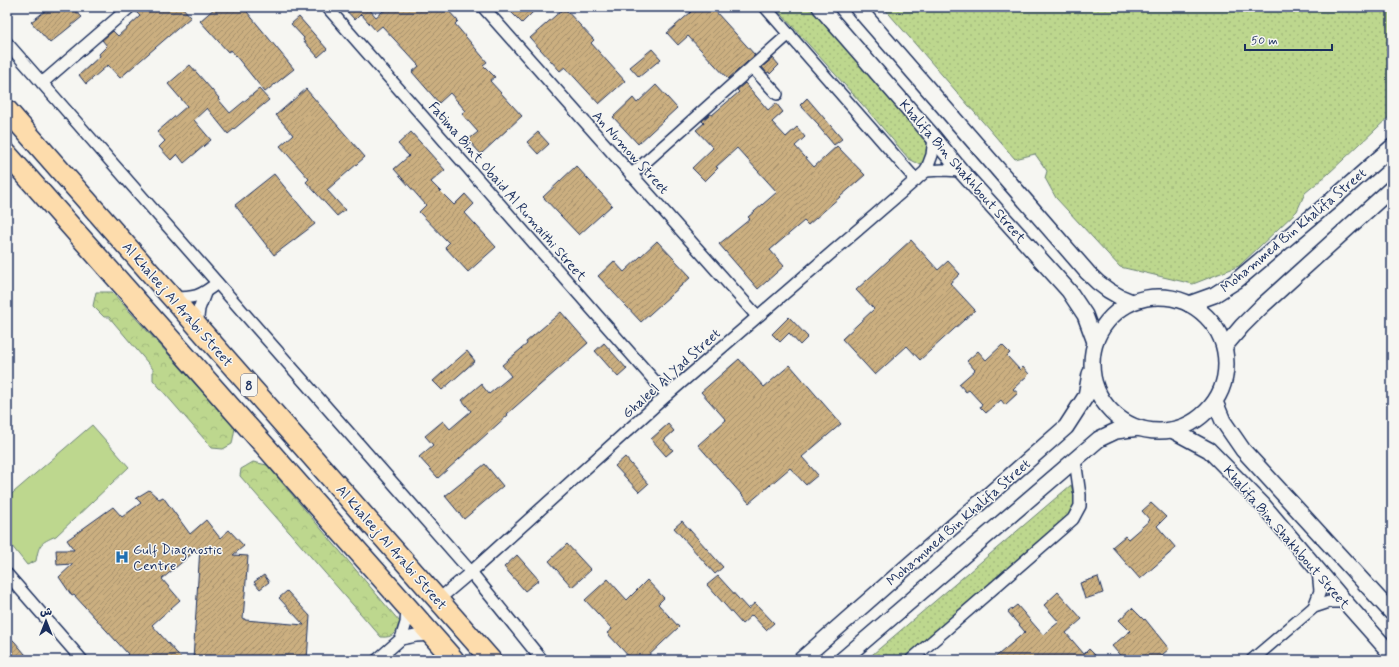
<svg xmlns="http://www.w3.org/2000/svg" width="1399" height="667" viewBox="0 0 1399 667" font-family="Mynerve,'Playpen Sans Arabic',sans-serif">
  <defs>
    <pattern id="grass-dots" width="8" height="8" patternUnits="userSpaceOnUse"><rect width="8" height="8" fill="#bdd78e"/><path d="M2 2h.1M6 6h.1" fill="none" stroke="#a2b97d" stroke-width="1.8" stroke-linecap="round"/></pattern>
    <pattern id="forest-crowns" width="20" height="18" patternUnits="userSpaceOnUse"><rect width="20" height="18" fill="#bdd78e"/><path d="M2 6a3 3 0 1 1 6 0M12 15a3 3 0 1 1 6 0" fill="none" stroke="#a2b97d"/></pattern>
    <pattern id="building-hatch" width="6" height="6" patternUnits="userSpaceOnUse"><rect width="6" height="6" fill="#cbaf80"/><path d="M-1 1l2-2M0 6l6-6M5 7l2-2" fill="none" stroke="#a48f6c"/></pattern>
  </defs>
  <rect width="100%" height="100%" fill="#f6f6f2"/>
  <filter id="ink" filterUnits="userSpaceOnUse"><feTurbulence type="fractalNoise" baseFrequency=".025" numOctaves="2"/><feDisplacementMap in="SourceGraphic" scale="8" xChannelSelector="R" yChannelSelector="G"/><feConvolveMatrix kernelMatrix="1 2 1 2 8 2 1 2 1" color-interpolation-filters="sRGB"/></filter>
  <g filter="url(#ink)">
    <g fill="url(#grass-dots)" stroke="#6c8376">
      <polygon points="775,7 813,7 933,145 931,159 919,164 909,159 869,112"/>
      <polygon points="883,7 1392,7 1392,114 1328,174 1305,193 1297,211 1239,266 1193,284 1120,267 1056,198 1045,178 1047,171 1035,154 1015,159"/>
      <polygon points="1071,485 1077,508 903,660 866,660"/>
    </g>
    <g fill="url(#forest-crowns)" stroke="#6c8376">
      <polygon points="96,292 112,292 235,428 232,444 223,449 212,448 153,380 153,369 109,317 104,317 93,306"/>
      <path d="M253,462L267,465L400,622C395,633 394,638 381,637L240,476L241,469Z"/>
    </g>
    <path fill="#bdd78e" stroke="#6c8376" d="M92,425L129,467L56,536C40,543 39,544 36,561L27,565L7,540V498Z"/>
    <g fill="url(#building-hatch)" stroke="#1b2f5e">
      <polygon points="50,7 71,7 82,17 50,43 31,22"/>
      <polygon points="141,7 182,7 191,17 120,78 108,65 86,84 79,75 100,56 99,54 107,46 102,40 113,31 118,36 140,16 136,12"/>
      <polygon points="216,7 243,7 294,69 265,92 231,50 228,52 200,21"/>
      <polygon points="343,7 369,7 368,8 376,17 388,7 445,7 458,21 455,24 487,62 483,65 495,77 490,81 522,116 481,154 468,140 478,132 462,114 466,111 450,93 439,103 412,72 419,66 382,26 376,31 361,14 355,20"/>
      <polygon points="506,7 538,7 522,23"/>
      <polygon points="686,7 721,7 716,12 755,55 728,79 688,36 678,45 667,33 691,12"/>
      <polygon points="564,8 594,40 591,43 625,81 599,104 565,67 560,71 530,38"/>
      <polygon points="299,17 327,49 318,57 303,40 304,38 291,24"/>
      <polygon points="652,49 661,59 639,77 630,67"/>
      <polygon points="773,58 779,65 770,74 769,72 767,73 762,67"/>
      <polygon points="190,65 219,98 218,99 230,113 259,89 269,100 228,134 207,108 194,120 211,140 184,163 177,154 171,160 159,147 165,141 157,132 187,106 168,84"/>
      <polygon points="745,83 768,110 776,103 783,112 772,122 786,137 797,127 805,137 795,146 814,167 837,146 865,175 808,225 804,221 770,250 784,266 758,289 719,244 750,219 748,217 777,192 737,148 716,167 718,168 705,181 692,168 713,148 696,130 704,123 702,121 710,114 712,115 739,92 737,90"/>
      <polygon points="656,85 677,108 638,144 613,117 633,98 637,103"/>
      <polygon points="306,89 365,157 327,190 345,210 337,216 306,182 309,179 280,146 293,135 276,115"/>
      <polygon points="807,98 842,139 834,145 818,126 819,125 800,105"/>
      <polygon points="411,132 445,170 431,182 454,205 465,194 474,204 465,213 496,247 468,272 445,247 449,243 419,212 426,205 394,169 409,156 398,144"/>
      <polygon points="538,132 549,144 538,154 527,142"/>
      <polygon points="576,166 612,205 579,235 543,197"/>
      <polygon points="274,174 315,224 274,255 235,205"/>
      <polygon points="911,240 938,270 948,261 960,274 950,283 975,310 920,360 907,346 875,375 842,339 874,309 856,290"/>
      <polygon points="657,241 691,277 641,322 598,276 614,261 624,272"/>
      <polygon points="561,312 588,343 507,414 508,415 438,478 419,457 433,445 425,436 443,421 450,429 471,411 462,400 481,384 489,394 511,376 502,365 527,344 526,342"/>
      <polygon points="789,317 808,337 800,345 789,333 780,342 772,334"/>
      <polygon points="604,343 627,369 618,377 595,351"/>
      <polygon points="1002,345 1010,353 1007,356 1020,370 1023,367 1029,374 1013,389 1018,393 1005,405 1001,400 986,413 980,407 982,404 969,390 966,392 959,384 975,370 967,361 978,351 986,360"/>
      <polygon points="467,351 475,361 442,390 433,381"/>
      <polygon points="739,359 764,387 790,365 841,424 802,457 818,475 806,485 790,468 749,503 698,445 726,420 701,392"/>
      <polygon points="668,424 674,431 664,440 673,450 666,456 651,439"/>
      <polygon points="625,457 648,484 639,492 615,466"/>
      <polygon points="485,464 503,486 464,519 445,496"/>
      <polygon points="149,490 159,499 163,497 190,534 206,520 220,538 229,530 244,546 233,555 248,556 243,619 245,619 245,620 304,625 279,598 287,591 310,616 307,660 193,660 200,547 162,579 180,600 152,625 183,660 121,660 128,654 74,595 72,596 59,577 73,564 57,565 56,550 74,550 67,540 113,507 122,517 141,503 136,498"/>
      <polygon points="1151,503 1166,517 1157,526 1176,548 1140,579 1112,547 1125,536 1128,539 1150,520 1142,511"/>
      <polygon points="682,521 723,567 715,574 674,528"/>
      <polygon points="567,544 591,570 572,587 549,561"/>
      <polygon points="517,555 539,580 525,591 504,567"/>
      <polygon points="264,575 269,582 260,589 254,582"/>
      <polygon points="718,576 748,609 755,603 774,623 766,630 752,615 742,624 707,585"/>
      <polygon points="1098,577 1103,593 1085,599 1080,583"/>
      <polygon points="608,579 627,600 647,580 664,598 658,604 679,627 644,660 632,660 607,633 612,629 585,600"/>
      <polygon points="1058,592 1082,619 1066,633 1084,654 1089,649 1100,660 992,660 1025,632 1008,612 1017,605 1043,635 1059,622 1044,605"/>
      <polygon points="1132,608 1144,620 1145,619 1169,649 1156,660 1124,660 1112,646 1130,631 1119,620"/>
      <polygon points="7,634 15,642 30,660 7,660"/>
    </g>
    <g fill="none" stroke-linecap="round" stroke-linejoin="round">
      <defs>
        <g id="street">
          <polyline points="327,7 667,395"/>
          <polyline points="483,7 757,316"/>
          <polyline points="765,7 916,180"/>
          <polyline points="7,43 471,572 542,660"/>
          <polyline points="752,67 777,94"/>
          <polyline points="42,83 130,7"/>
          <polyline points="926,171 943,170 961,171"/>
          <polyline points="631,175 789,34"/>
          <path d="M173,298C194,298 200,297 217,283"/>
          <polyline points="197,326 199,309 205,293"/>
          <polyline points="7,574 82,660"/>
          <polyline points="438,600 471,572 667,395 926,171 932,155 934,138"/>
          <polyline points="1314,607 1320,591 1318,571"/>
          <polyline points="401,639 406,623 407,608"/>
          <polyline points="377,660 401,639 416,636 433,635"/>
          <polyline points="911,660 1073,519 1080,506 1080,495 1075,460"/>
          <polyline points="1252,660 1314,607 1329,602 1345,602"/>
        </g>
        <g id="secondary">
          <polyline points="820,7 934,138 961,171 1069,291 1085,315 1095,342"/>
          <path d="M857,7L1088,273C1101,287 1115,296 1132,302"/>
          <circle cx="1159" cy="364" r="67"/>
          <polyline points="1189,304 1214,295 1236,281 1332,200 1392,147"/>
          <polyline points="1225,346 1242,326 1262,306 1392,188"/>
          <polyline points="1215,402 1223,421 1243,450 1392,613"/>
          <polyline points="1172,430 1209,450 1263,505 1345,602 1392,655"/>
          <polyline points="801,660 1066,427 1086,396 1090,374"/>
          <polyline points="842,660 1099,439 1116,431 1139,428"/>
        </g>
        <g id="highway">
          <polyline points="7,110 491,660"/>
          <polyline points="7,154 454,660"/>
        </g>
      </defs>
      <use href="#street" stroke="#1b2f5e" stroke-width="14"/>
      <use href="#secondary" stroke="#1b2f5e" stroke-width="18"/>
      <use href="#highway" stroke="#1b2f5e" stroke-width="23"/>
      <use href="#street" stroke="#f6f6f2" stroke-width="11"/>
      <use href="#secondary" stroke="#f6f6f2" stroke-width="15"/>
      <use href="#highway" stroke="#fddcac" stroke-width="20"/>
    </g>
  </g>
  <defs>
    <symbol id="hospital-bare" viewBox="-9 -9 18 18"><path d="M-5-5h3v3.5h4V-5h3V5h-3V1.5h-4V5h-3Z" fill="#1f6fb2" stroke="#f6f6f2" stroke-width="2.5" paint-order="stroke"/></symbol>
  </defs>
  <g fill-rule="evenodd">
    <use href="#hospital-bare" x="112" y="547" width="20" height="20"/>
  </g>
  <g text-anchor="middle" stroke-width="3" stroke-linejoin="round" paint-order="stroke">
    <rect fill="#f6f6f2" stroke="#5d6b8a" stroke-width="1" x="241" y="374" width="16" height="22" rx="3"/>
    <g font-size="13" font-weight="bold" fill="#1b2f5e">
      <text x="249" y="390">8</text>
    </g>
    <g font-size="14" fill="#1b2f5e" stroke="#f6f6f2">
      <text transform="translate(631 152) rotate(48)" y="5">An Numow Street</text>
      <text transform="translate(963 171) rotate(49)" y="5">Khalifa Bin Shakhbout Street</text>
      <text transform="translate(508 191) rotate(49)" y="5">Fatima Bint Obaid Al Rumaithi Street</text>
      <text transform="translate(1293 230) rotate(-40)" y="5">Mohammed Bin Khalifa Street</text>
      <text transform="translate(178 304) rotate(49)" y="5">Al Khaleej Al Arabi Street</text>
      <text transform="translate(671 373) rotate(-42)" y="5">Ghaleel Al Yad Street</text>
      <text transform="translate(958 522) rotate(-41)" y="5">Mohammed Bin Khalifa Street</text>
      <text transform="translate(1287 537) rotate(49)" y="5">Khalifa Bin Shakhbout Street</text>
      <text transform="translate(392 547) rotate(49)" y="5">Al Khaleej Al Arabi Street</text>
    </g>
    <g font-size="14" fill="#1b2f5e" stroke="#f6f6f2" text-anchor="start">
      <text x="133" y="554">Gulf Diagnostic<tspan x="133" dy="16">Centre</tspan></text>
    </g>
  </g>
  <rect width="1399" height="667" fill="none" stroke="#f6f6f2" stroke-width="24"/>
  <rect x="12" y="12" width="1375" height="643" fill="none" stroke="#1b2f5e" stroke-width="1.5" filter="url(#ink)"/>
  <g transform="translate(46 621)" stroke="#f6f6f2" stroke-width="3" paint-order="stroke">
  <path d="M0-3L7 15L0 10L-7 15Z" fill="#1b2f5e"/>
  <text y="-6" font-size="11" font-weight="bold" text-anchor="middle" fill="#1b2f5e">ش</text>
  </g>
  <path d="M1245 44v6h87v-6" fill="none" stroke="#1b2f5e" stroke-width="2"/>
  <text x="1251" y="44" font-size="12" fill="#1b2f5e" stroke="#f6f6f2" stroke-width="3" paint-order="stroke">50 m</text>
</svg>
